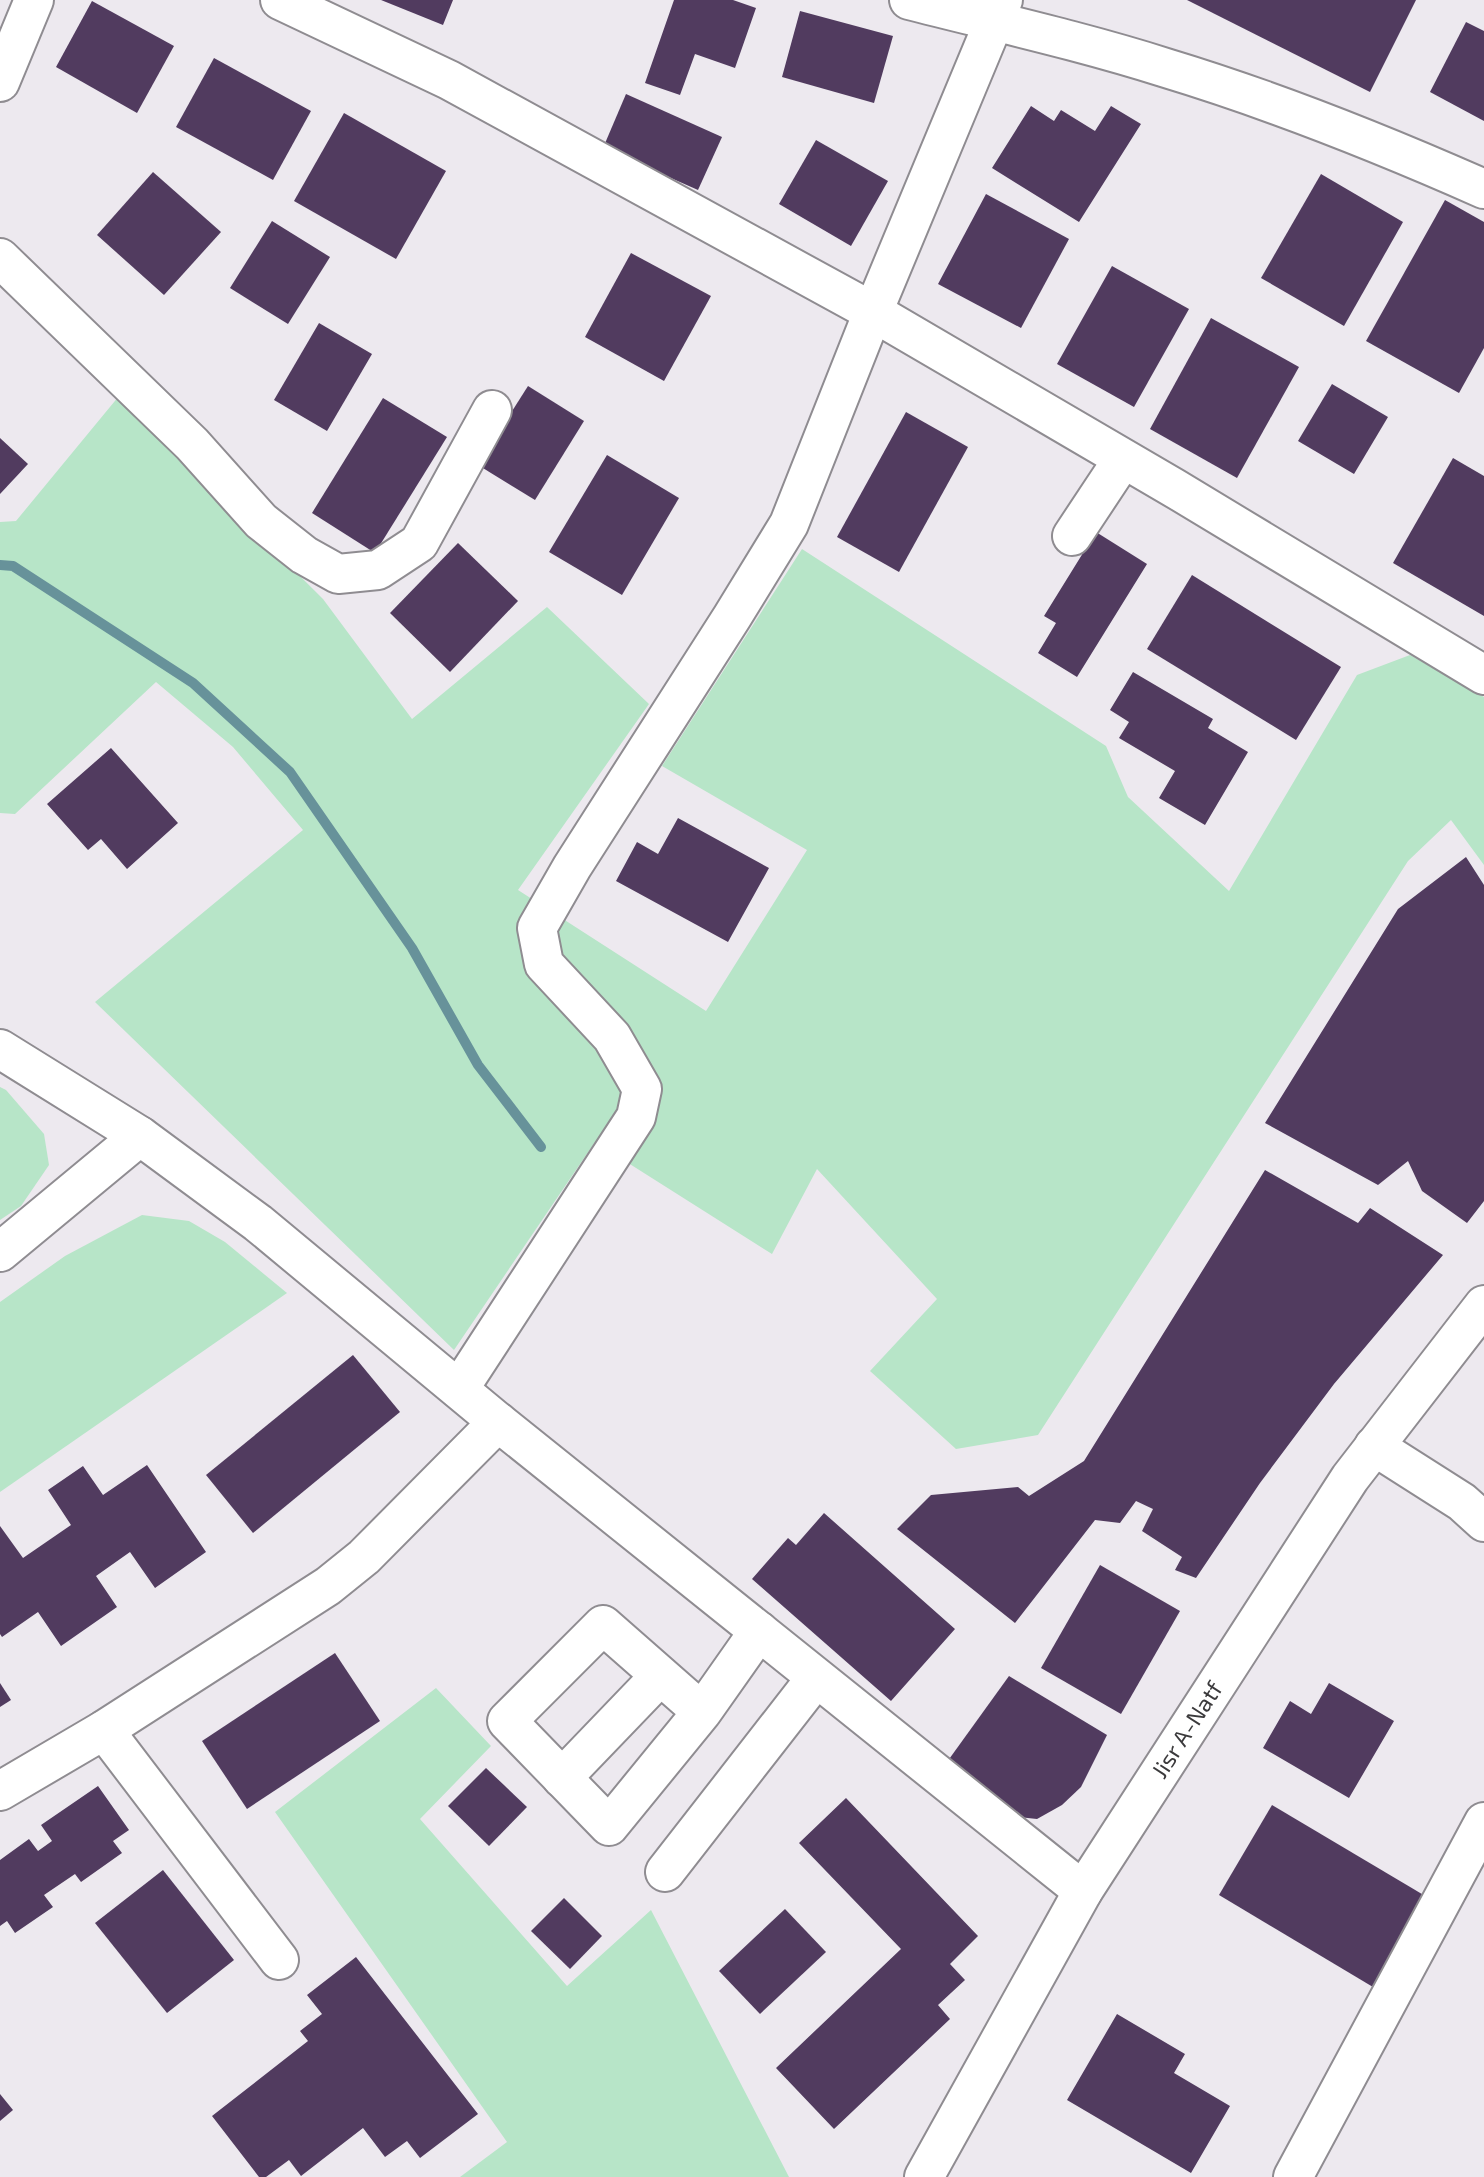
<svg xmlns="http://www.w3.org/2000/svg" width="1484" height="2177" viewBox="0 0 1484 2177" font-family="'Exo 2',sans-serif">
  <rect width="100%" height="100%" fill="#ede9ef"/>
  <g fill="#b7e5c8">
    <polygon points="119,396 323,599 412,719 547,607 649,704 518,890 706,1011 807,850 662,766 802,549 1106,746 1128,797 1229,891 1357,675 1410,655 1484,697 1484,865 1451,820 1408,861 1038,1435 956,1449 870,1371 937,1299 817,1169 772,1254 595,1142 454,1350 95,1002 303,830 233,747 156,682 15,814 0,813 0,522 16,521"/>
    <polygon points="0,1087 6,1090 44,1134 49,1165 21,1206 0,1220"/>
    <polygon points="142,1215 189,1221 225,1242 287,1293 0,1492 0,1302 65,1256"/>
    <polygon points="436,1688 491,1746 420,1819 567,1986 651,1910 789,2177 460,2177 507,2142 275,1812"/>
  </g>
  <g fill="none" stroke-linecap="round" stroke-linejoin="round">
    <polyline stroke="#67929a" stroke-width="10" points="0,565 13,566 193,683 290,772 412,948 478,1065 541,1147"/>
  </g>
  <g fill="#513b5f">
    <polygon points="381,0 453,0 443,25"/>
    <polygon points="674,0 733,0 756,8 735,68 695,54 680,95 645,83"/>
    <polygon points="1187,0 1416,0 1370,92"/>
    <polygon points="92,1 174,46 137,113 56,67"/>
    <polygon points="800,11 893,36 874,103 782,77"/>
    <polygon points="1466,22 1484,31 1484,121 1430,92"/>
    <polygon points="214,58 311,111 273,180 176,127"/>
    <polygon points="626,94 722,137 698,190 603,148"/>
    <polygon points="1031,106 1054,121 1061,110 1095,131 1111,106 1141,124 1079,222 992,168"/>
    <polygon points="344,113 446,171 396,259 294,201"/>
    <polygon points="816,140 888,181 851,246 779,204"/>
    <polygon points="153,172 221,232 164,295 97,235"/>
    <polygon points="1321,174 1403,222 1344,326 1261,278"/>
    <polygon points="986,194 1069,239 1021,328 938,284"/>
    <polygon points="1445,200 1484,222 1484,348 1459,393 1366,341"/>
    <polygon points="272,221 330,257 288,324 230,288"/>
    <polygon points="631,253 711,296 664,381 585,337"/>
    <polygon points="1112,266 1189,309 1134,407 1057,364"/>
    <polygon points="1211,318 1299,367 1237,478 1150,429"/>
    <polygon points="319,323 372,354 327,431 274,400"/>
    <polygon points="1332,384 1388,417 1354,474 1298,441"/>
    <polygon points="528,386 584,421 535,500 478,465"/>
    <polygon points="383,398 447,437 375,553 312,513"/>
    <polygon points="906,412 968,447 899,572 837,537"/>
    <polygon points="0,438 28,464 0,494"/>
    <polygon points="607,455 679,498 622,595 549,552"/>
    <polygon points="1453,458 1484,476 1484,616 1393,563"/>
    <polygon points="1096,532 1147,564 1077,677 1038,653 1056,623 1044,616"/>
    <polygon points="458,543 518,601 450,672 390,613"/>
    <polygon points="1192,575 1341,667 1296,740 1147,649"/>
    <polygon points="1133,672 1213,719 1208,728 1248,752 1205,825 1159,798 1175,771 1119,738 1129,722 1110,710"/>
    <polygon points="111,748 178,823 127,869 101,839 88,850 47,804"/>
    <polygon points="678,818 769,868 728,942 616,881 637,842 658,854"/>
    <polygon points="1466,857 1484,885 1484,1201 1467,1223 1422,1191 1408,1161 1378,1185 1265,1123 1398,909"/>
    <polygon points="1265,1170 1358,1223 1370,1208 1443,1255 1334,1384 1260,1483 1196,1578 1175,1570 1182,1557 1142,1531 1153,1509 1136,1501 1120,1523 1095,1520 1015,1623 897,1529 931,1495 1018,1487 1029,1496 1084,1461"/>
    <polygon points="353,1355 400,1412 253,1533 206,1475"/>
    <polygon points="147,1465 206,1552 155,1588 130,1552 96,1576 117,1607 61,1646 38,1612 2,1637 0,1634 0,1526 23,1558 71,1525 48,1490 83,1466 103,1495"/>
    <polygon points="824,1513 955,1629 891,1701 752,1579 788,1538 796,1545"/>
    <polygon points="1100,1565 1180,1611 1121,1714 1041,1668"/>
    <polygon points="335,1653 380,1721 247,1809 202,1741"/>
    <polygon points="1009,1676 1107,1735 1081,1787 1062,1805 1037,1819 1010,1816 947,1762"/>
    <polygon points="0,1683 11,1700 0,1707"/>
    <polygon points="1329,1683 1394,1721 1349,1798 1263,1748 1290,1701 1311,1714"/>
    <polygon points="486,1768 527,1807 489,1846 448,1806"/>
    <polygon points="98,1786 129,1830 113,1841 122,1853 81,1882 75,1874 44,1895 53,1907 15,1933 7,1921 0,1926 0,1860 29,1839 38,1851 52,1841 41,1825"/>
    <polygon points="846,1798 978,1936 950,1964 965,1980 938,2005 950,2019 834,2129 776,2068 901,1949 799,1843"/>
    <polygon points="1272,1805 1432,1900 1378,1990 1219,1895"/>
    <polygon points="163,1870 234,1960 167,2013 95,1923"/>
    <polygon points="564,1898 602,1936 570,1969 531,1931"/>
    <polygon points="785,1909 826,1952 760,2014 719,1971"/>
    <polygon points="356,1957 478,2114 420,2158 407,2141 385,2157 363,2128 301,2176 289,2160 266,2177 259,2177 212,2116 308,2041 300,2031 322,2014 307,1995"/>
    <polygon points="1117,2014 1185,2054 1174,2073 1230,2106 1191,2173 1067,2100"/>
    <polygon points="0,2094 13,2110 0,2121"/>
  </g>
  <g fill="none" stroke-linecap="round" stroke-linejoin="round">
    <defs>
      <g id="minor">
        <polyline points="280,0 449,80 873,312 1174,488 1484,675"/>
        <path d="M909,0C995,22 1081,41 1166,68C1275,101 1380,143 1484,189"/>
        <polyline points="0,82 34,0"/>
        <polyline points="0,258 192,444 261,521 304,555 338,574 378,570 419,543 492,410"/>
        <polyline points="1072,536 1123,459"/>
        <polyline points="0,1049 140,1136 258,1223 498,1422 1083,1891"/>
        <polyline points="0,1252 140,1136"/>
        <polyline points="459,1389 636,1117 642,1089 612,1037 544,964 537,928 572,867 732,617 789,524 873,312 1003,0"/>
        <polyline points="1374,1446 1462,1502 1484,1522"/>
        <polyline points="702,1712 603,1625 507,1721 609,1826 702,1712 759,1631"/>
        <polyline points="104,1730 279,1960"/>
        <polyline points="562,1778 660,1676"/>
        <polyline points="0,1791 104,1730 328,1586 364,1557 498,1422"/>
        <polyline points="665,1872 816,1678"/>
        <polyline points="924,2177 1083,1891 1350,1478 1484,1305"/>
        <polyline points="1293,2177 1484,1822"/>
      </g>
    </defs>
    <use href="#minor" stroke="#8f8c91" stroke-width="42"/>
    <use href="#minor" stroke="#fff" stroke-width="38"/>
  </g>
  <g text-anchor="middle" stroke-width="7" stroke-linejoin="round" paint-order="stroke">
    <g font-size="23" fill="#3b3a3c" stroke="#fff">
      <text transform="translate(1187 1730) rotate(-57)" y="8">Jisr A-Natf</text>
    </g>
  </g>
</svg>
